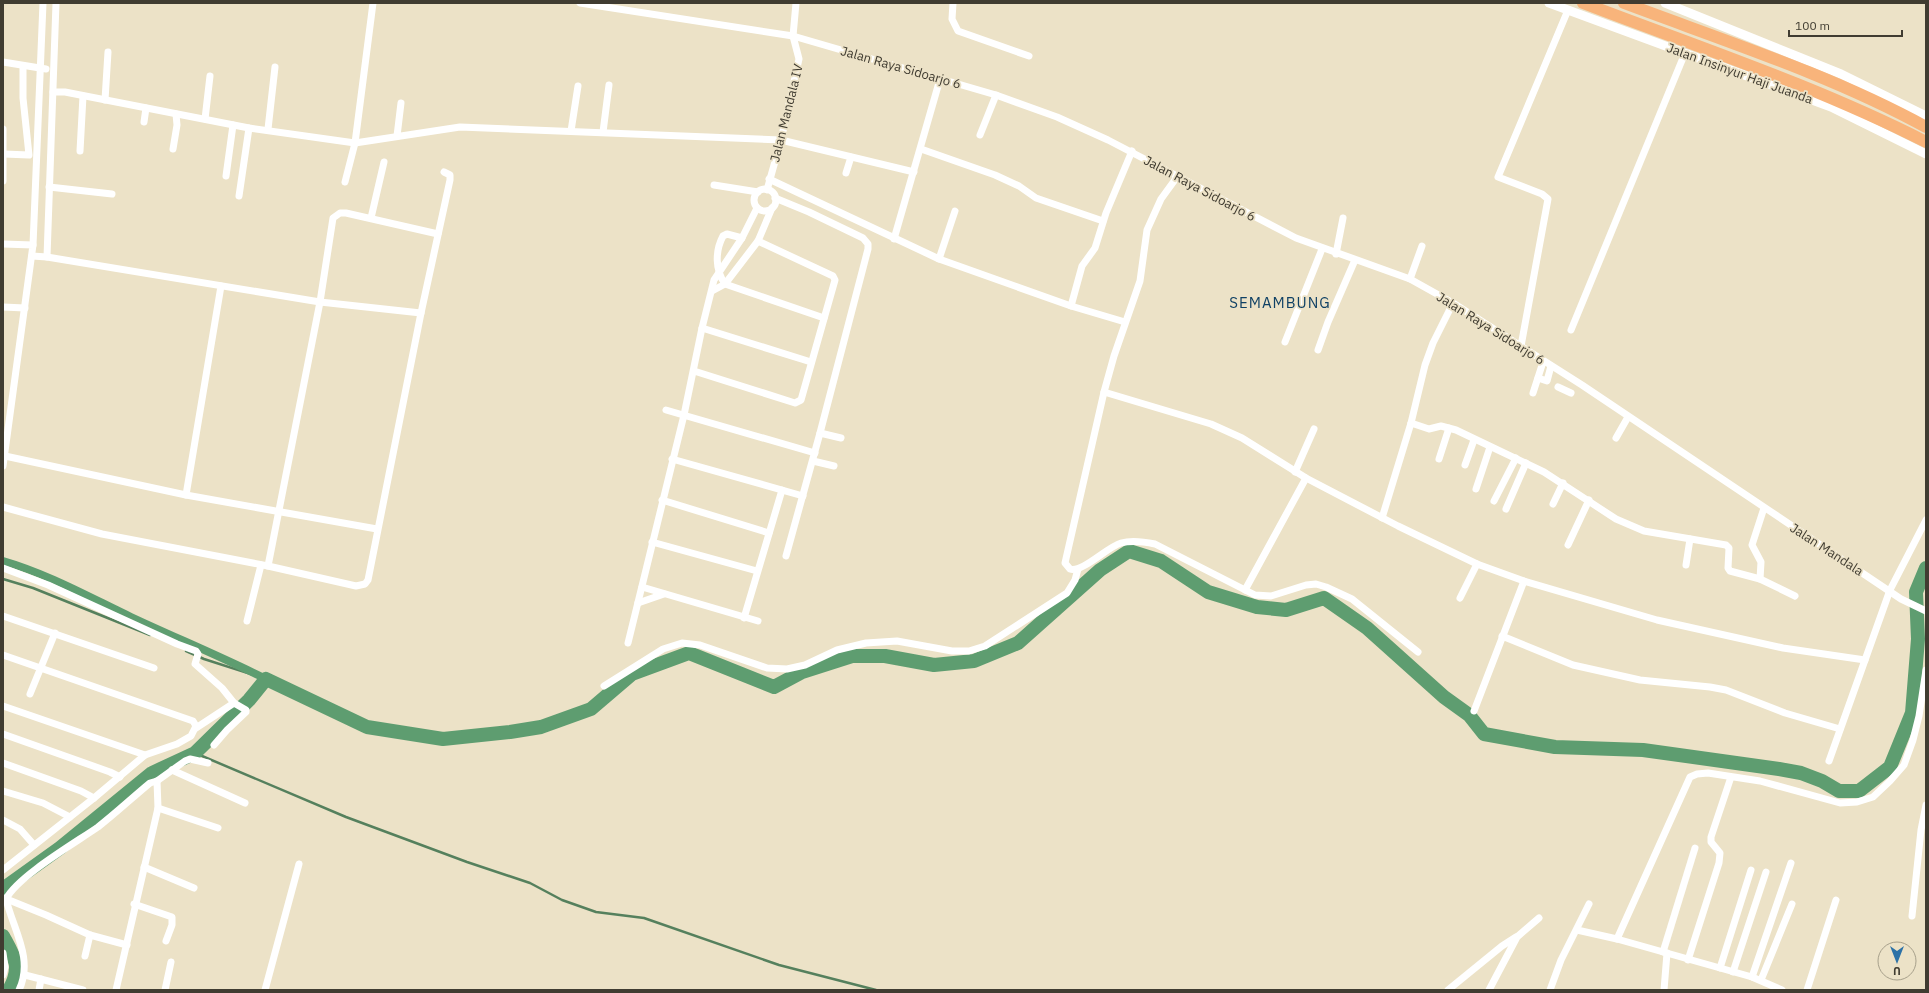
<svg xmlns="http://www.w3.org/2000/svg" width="1929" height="993" viewBox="0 0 1929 993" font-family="'IBM Plex Sans',sans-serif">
  <rect width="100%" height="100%" fill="#ece2c7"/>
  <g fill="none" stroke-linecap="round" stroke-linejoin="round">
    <g stroke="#55805d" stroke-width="2.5">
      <polyline points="3,579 33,588 150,635"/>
      <polyline points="186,651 204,659 266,679"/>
      <polyline points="195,753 346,817 467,862 530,883 562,900 596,912 644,918 779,965 876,990"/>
    </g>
    <path stroke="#5e9d70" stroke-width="8" d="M3,561C48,574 89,597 131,617C176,638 222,657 266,679"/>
    <g stroke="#5e9d70" stroke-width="14">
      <polyline points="3,891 7,886 60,848 152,773 195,753 249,700 266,679 367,727 443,739 510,732 541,727 591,709 632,674 689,653 774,687 802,672 852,656 885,656 934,665 974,661 1018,643 1100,570 1129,551 1161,561 1208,592 1257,607 1286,610 1324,598 1367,628 1444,697 1469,715 1484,734 1555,747 1643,750 1779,769 1801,773 1822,781 1839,791 1859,791 1890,767 1912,713 1918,639 1916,592 1926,568"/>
      <path d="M3,936C15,958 22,967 9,990"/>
    </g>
    <g stroke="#fff" stroke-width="7">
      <polyline points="580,3 793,36 996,95 1057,117 1108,140 1296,238 1410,279 1453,303 1582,385 1901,599 1926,611"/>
      <polyline points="953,3 952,19 958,31 1029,56"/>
      <polyline points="3,62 46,69"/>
      <polyline points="53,92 65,92 249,128 355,143 460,127 781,140 914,172"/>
      <polyline points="105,100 108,52"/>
      <polyline points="205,119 210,76"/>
      <polyline points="144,122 146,108"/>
      <polyline points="3,129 3,181"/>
      <polyline points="268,129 275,67"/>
      <polyline points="571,131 578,86"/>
      <polyline points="603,132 609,85"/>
      <polyline points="980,135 996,95"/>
      <polyline points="397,136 401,103"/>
      <polyline points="173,149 177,125 176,114"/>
      <polyline points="921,149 995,175 1019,186 1036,198 1103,221"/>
      <polyline points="80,151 83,96"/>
      <polyline points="4,154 29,155 23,98 23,67"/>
      <polyline points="846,173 851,157"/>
      <polyline points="226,176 233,125"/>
      <path d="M1177,177L1161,199L1147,230L1140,281L1114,356L1104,392L1065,563L1070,569C1082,573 1107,547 1121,543C1132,540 1145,542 1155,544L1255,595L1271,596L1306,585L1316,584L1326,587L1352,599L1418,652"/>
      <polyline points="769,179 939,259 1071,306 1125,322"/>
      <polyline points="345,182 355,143 373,3"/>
      <polyline points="714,185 758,192"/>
      <polyline points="49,187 112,194"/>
      <circle cx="765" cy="200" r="11"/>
      <polyline points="767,190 781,140 799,59 793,36 796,3"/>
      <polyline points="239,196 249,128"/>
      <polyline points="775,198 809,212 863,238 868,244 868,249 820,433 786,556"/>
      <polyline points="371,218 384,162"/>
      <path d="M742,238L727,234L723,236C715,251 715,270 725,284L824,318"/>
      <polyline points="894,239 940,79"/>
      <polyline points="3,244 33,245 3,466"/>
      <polyline points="33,245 43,3"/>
      <polyline points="1336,254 1343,218"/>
      <polyline points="32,256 47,257 320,302 421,313"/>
      <polyline points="47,257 56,3"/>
      <polyline points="939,259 955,211"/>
      <polyline points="1410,279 1422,246"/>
      <polyline points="712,291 725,284 758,241 772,208"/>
      <polyline points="1071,306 1082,266 1095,248 1106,213 1132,151"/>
      <polyline points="3,307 25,308"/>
      <polyline points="702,328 811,362"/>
      <polyline points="1571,330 1685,53"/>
      <polyline points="1285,342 1322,249"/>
      <polyline points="1521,346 1548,199 1542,194 1498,177 1568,10"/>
      <polyline points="1318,350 1328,322 1355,260"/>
      <polyline points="694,371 795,403 801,400 835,280 833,276 758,241"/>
      <polyline points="1538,378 1547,381 1551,366"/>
      <polyline points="1558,387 1571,393"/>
      <polyline points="1104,392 1211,424 1242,438 1306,478 1398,526 1477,564 1524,581 1657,620 1783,648 1865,660"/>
      <polyline points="1533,393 1543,362"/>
      <polyline points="666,410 815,453"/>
      <polyline points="1411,423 1429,429 1441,426 1456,430 1544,472 1616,519 1644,531 1726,545 1729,548 1728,568 1730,571 1760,579 1795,596"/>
      <polyline points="820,433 841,438"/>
      <polyline points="1616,438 1628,417"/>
      <polyline points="5,456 186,495 377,529"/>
      <polyline points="672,459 803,496"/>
      <polyline points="1439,459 1449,428"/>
      <polyline points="813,461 834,466"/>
      <polyline points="1465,465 1474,440"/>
      <polyline points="1295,472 1314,429"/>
      <polyline points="1476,489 1490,447"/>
      <polyline points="186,495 221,286"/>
      <polyline points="662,500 769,533"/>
      <polyline points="1494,501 1516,458"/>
      <polyline points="1553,504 1563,483"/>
      <polyline points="3,507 102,534 268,566 356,586 365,584 368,580 421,313 450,180 450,175 444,172"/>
      <polyline points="1506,509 1526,463"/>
      <polyline points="1382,518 1411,423 1425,365 1433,343 1453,303"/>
      <polyline points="652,542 757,571"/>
      <polyline points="1568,545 1589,500"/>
      <polyline points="1686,565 1690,539"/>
      <polyline points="268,566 320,302 333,218 340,213 346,213 438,234"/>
      <polyline points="3,568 48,585 177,644 196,651 198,654 195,664 222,688 234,703 196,728"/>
      <polyline points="1760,579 1761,562 1752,545 1764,508"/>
      <polyline points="642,587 758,621"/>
      <polyline points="1245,590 1306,478"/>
      <polyline points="1460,598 1477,564"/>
      <polyline points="638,603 664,594"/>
      <polyline points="3,616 154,668"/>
      <polyline points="744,618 782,490"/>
      <polyline points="247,621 261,565"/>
      <polyline points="1502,636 1573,665 1640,680 1710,687 1726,690 1785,713 1840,729"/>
      <polyline points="628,643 684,415 702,328 714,280 742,238 757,208"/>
      <polyline points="3,655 193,721 196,726 191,736 177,744 145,755 94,798 3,870"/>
      <polyline points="604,686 663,649 682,643 700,645 767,668 787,669 805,665 837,650 866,643 897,641 952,651 969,651 985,646 1067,593 1075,580 1078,569"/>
      <polyline points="30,694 55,633"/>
      <polyline points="3,706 145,755"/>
      <polyline points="1474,711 1524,581"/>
      <polyline points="3,734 110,772 120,777"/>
      <polyline points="214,745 227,730 246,712 246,710 234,703"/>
      <polyline points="1829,761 1890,590 1926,520"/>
      <polyline points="3,763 81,791 94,798"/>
      <polyline points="172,770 245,803"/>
      <polyline points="3,791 43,803 70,817"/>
      <polyline points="158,808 218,828"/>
      <polyline points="3,820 20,829 34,845"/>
      <polyline points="144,867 194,888"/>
      <polyline points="4,898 46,915 90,935 127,945"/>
      <polyline points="134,904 172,917 172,925 166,941"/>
      <polyline points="1912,916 1921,830 1926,805"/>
      <polyline points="1577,930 1617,939 1752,977 1782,990"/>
      <polyline points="1617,939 1690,777 1697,774 1708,773 1760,781 1840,803 1857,802 1873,797 1890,781 1904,765 1913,740 1919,716 1926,670"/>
      <polyline points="1663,952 1695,848"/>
      <polyline points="3,953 5,967 3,975"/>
      <polyline points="85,956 90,935"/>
      <polyline points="1688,960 1719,863 1720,853 1711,842 1711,837 1731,777"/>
      <polyline points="1720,968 1751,870"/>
      <polyline points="1733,972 1766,872"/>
      <polyline points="25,975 83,990"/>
      <polyline points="1752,977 1791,863"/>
      <polyline points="1761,980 1792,904"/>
      <path d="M19,990C34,959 13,929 6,899C18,876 75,843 98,827C116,813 133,797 150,783L157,781L185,761L190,759L208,763"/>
      <polyline points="39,990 41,979"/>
      <polyline points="116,990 158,808 157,781"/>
      <polyline points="165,990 171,962"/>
      <polyline points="265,990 299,864"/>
      <polyline points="1448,990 1502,946 1516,937"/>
      <polyline points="1489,990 1517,937 1539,918"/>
      <polyline points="1550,990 1561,960 1589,904"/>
      <polyline points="1664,990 1667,953"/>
      <polyline points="1807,990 1836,900"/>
    </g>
    <g stroke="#fff" stroke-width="9">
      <polyline points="1549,3 1831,107 1926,154"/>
      <polyline points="1665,3 1841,74 1926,116"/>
    </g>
    <g stroke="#f8b47b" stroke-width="12">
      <path d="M1583,3C1698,47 1816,86 1926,142"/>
      <path d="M1624,3C1725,41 1831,75 1926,127"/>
    </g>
  </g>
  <g text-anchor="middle" stroke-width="3.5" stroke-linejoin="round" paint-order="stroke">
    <g font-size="13" fill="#403c31" stroke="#ece2c7">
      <text transform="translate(901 67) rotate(16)" y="5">Jalan Raya Sidoarjo 6</text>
      <text transform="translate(1740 73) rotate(20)" y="5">Jalan Insinyur Haji Juanda</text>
      <text transform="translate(786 113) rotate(-76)" y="5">Jalan Mandala IV</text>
      <text transform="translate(1200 188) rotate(28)" y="5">Jalan Raya Sidoarjo 6</text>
      <text transform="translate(1491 328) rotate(32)" y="5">Jalan Raya Sidoarjo 6</text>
      <text transform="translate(1827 549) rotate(33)" y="5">Jalan Mandala</text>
    </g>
    <g font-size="15" letter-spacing="1" fill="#0f4064" stroke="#ece2c7">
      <text x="1280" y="308">SEMAMBUNG</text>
    </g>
  </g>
  <rect width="1929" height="993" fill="none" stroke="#403c31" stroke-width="8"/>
  <g transform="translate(1897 961) rotate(180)"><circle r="19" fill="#ece2c7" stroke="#a7a08b"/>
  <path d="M0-3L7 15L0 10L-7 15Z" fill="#2d72a7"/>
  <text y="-6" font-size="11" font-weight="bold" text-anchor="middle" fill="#403c31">U</text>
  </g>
  <path d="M1789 30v6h113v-6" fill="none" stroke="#403c31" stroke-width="2"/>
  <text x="1795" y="30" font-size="12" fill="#403c31" stroke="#ece2c7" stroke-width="3" paint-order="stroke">100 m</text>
</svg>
